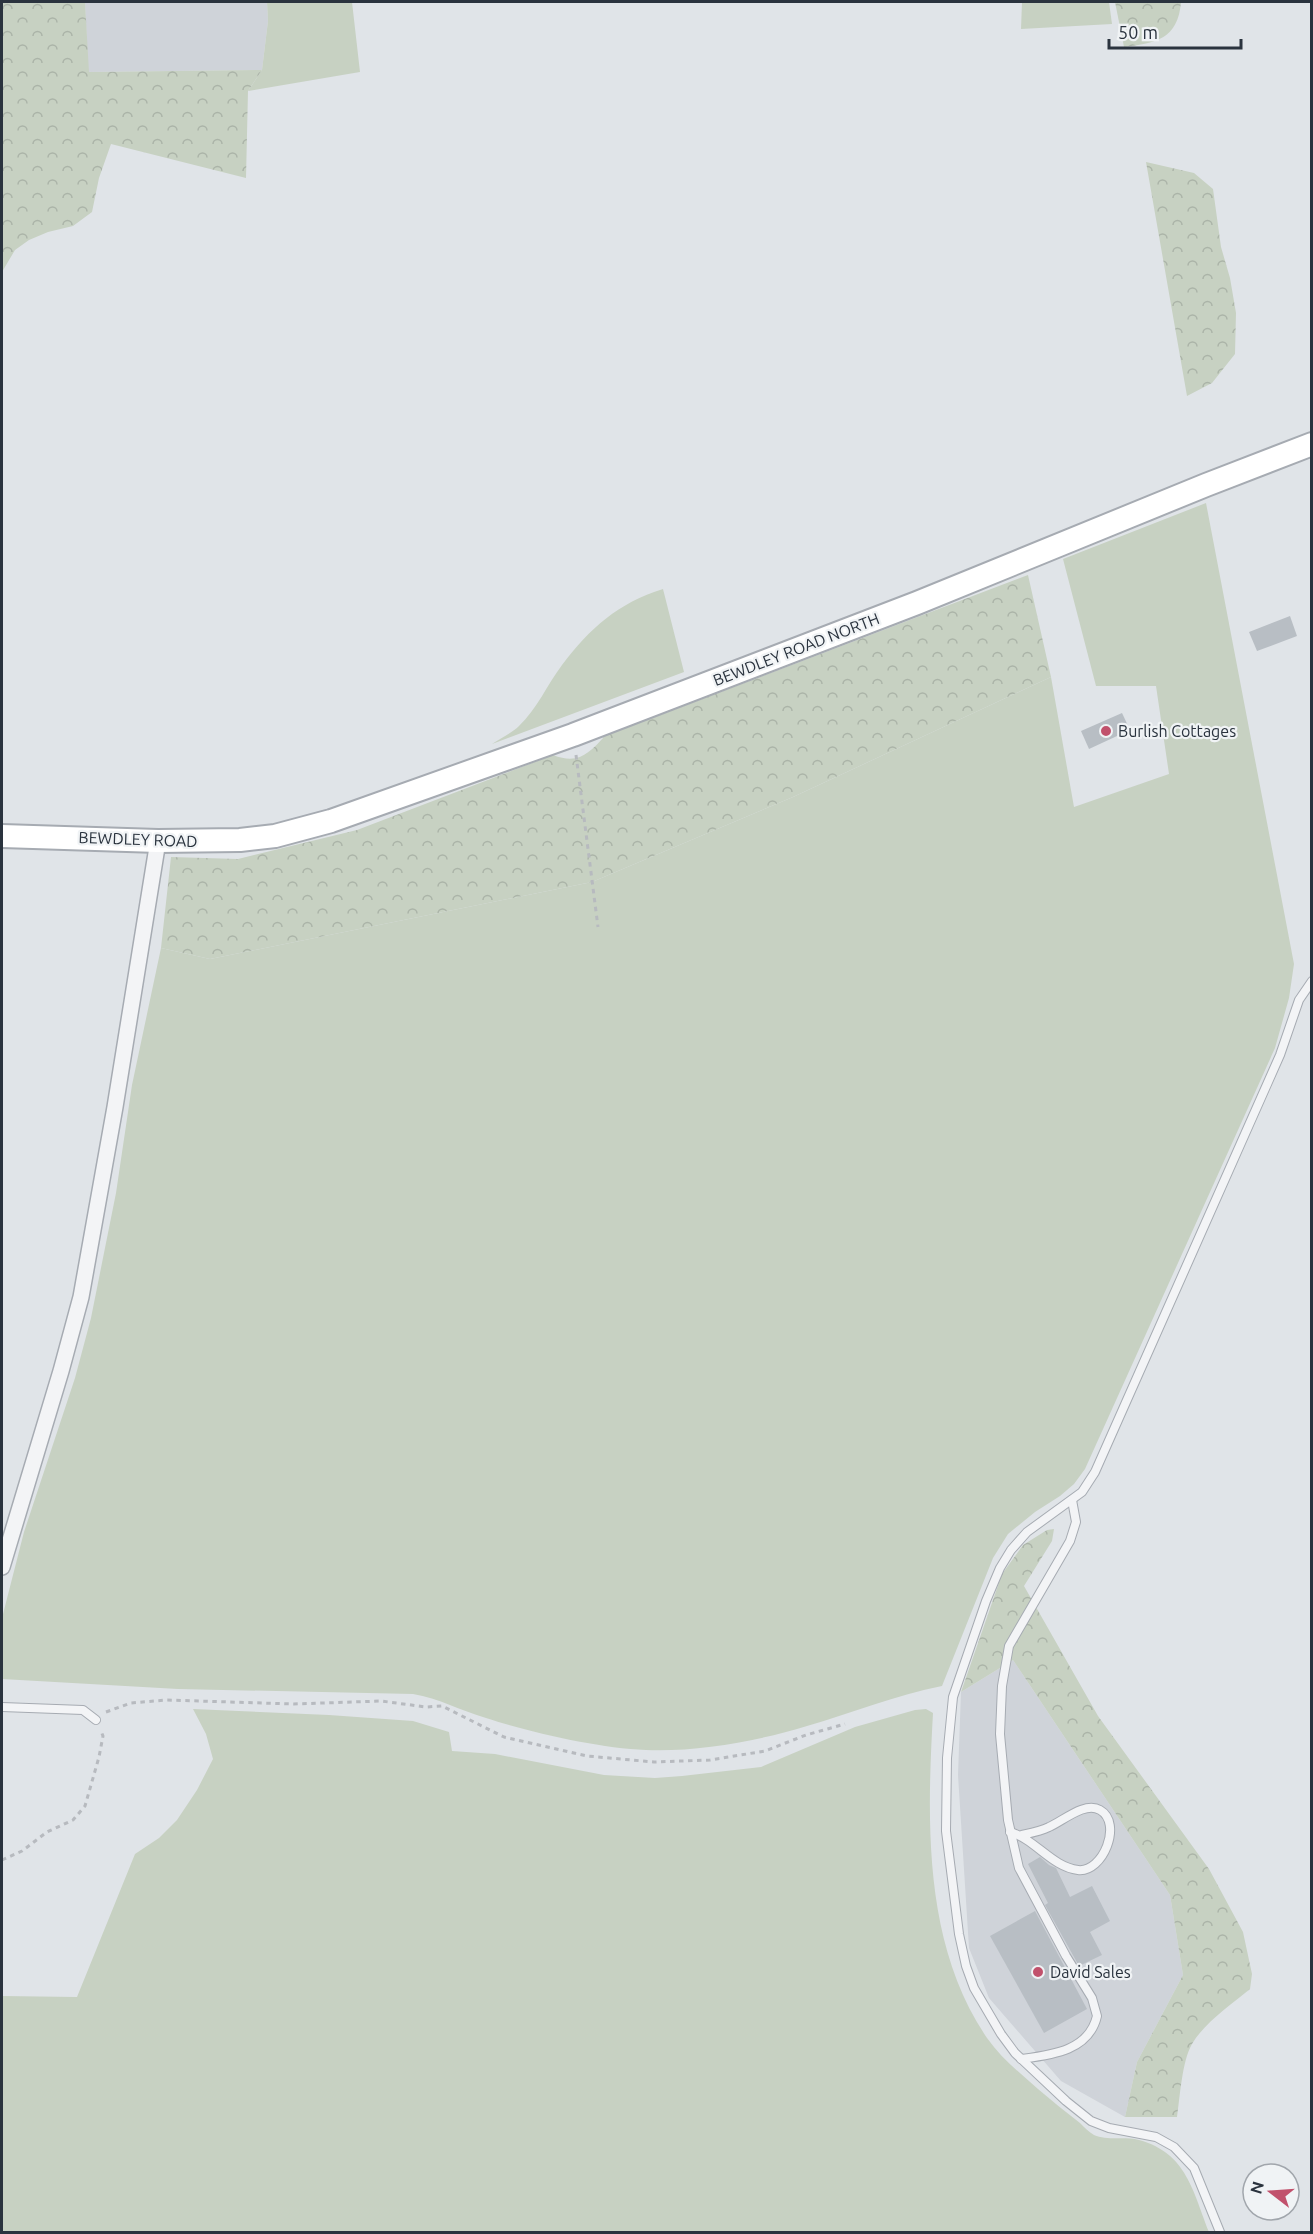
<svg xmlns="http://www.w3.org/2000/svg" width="1313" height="2234" viewBox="0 0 1313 2234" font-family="Ubuntu,sans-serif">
  <defs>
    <pattern id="forest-crowns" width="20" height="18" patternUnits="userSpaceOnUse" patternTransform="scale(1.5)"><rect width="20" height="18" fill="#c7d1c2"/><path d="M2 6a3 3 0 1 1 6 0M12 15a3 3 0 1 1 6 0" fill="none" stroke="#abb4a8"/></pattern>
  </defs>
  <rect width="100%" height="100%" fill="#e0e4e8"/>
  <g fill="#cfd3d9">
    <polygon points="85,2 267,2 268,21 262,70 88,72"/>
    <polygon points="1013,1660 1170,1895 1183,1975 1137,2062 1125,2117 1061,2081 989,1998 969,1948 958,1775 961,1692"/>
  </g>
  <g fill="#c7d1c2">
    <polygon points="267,2 352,2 360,72 248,91 262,70 268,21"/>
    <polygon points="1022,2 1109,2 1112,24 1021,29"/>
    <path d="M1206,503L1294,964L1289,998L1275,1048L1085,1469L1074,1484L1060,1496L1035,1512L1008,1534L993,1558L942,1686C896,1695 852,1713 807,1726C758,1741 698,1752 646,1750C599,1748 532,1733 486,1718C461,1711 439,1698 413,1694L178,1689L2,1679V1618L24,1532L75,1378L91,1318L116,1193L132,1085L161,948L210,959L592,882L793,797L1051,677L1074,807L1169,774L1156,686H1096L1063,559Z"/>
    <path d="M663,589L684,672L492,744C501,738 512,733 519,726C537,709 547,685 562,665C590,628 618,603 663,589Z"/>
    <path d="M193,1709L329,1715L413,1721L449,1732L452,1751L495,1754L604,1775L655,1778L682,1776L761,1767L855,1727L915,1710L926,1709L933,1713C927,1821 923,1944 987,2038C1001,2058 1020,2073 1038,2089C1052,2101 1066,2112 1080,2123C1084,2127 1089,2132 1094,2135C1107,2141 1125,2136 1139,2140C1187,2153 1193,2192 1209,2232H2V1996L77,1997L135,1854L159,1838L177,1820L197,1790L213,1759L206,1734Z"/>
  </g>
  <g fill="url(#forest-crowns)">
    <polygon points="2,2 85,2 89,72 262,70 248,91 246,178 111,144 99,178 92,212 73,226 48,232 29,240 15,250 2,272"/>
    <path d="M1115,2H1181C1178,39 1156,43 1124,47Z"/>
    <polygon points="1146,162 1194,173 1213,189 1221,247 1230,278 1236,313 1235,354 1212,383 1187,396"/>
    <path d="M1028,575L1051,677L793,797L592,882L210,959L161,948L171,857L238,859L357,830L553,755C579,765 589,753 605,736Z"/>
    <path d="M1054,1529L1052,1541L1024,1586L1098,1716L1209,1869L1243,1932L1252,1974L1250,1989C1231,2005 1205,2022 1192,2044C1182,2061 1180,2097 1177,2117H1125L1137,2062L1183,1975L1170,1895L1013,1660L961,1692L1002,1574L1023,1545L1047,1530Z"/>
  </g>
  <g fill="#b8bec4">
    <polygon points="1290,616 1297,636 1257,651 1249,632"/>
    <polygon points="1122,713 1130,730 1089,749 1081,731"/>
    <polygon points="1040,1857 1049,1865 1056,1868 1070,1897 1092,1886 1110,1921 1090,1932 1102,1955 1079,1966 1045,1905 1048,1903 1028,1864"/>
    <polygon points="1035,1911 1087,2009 1044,2033 990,1936"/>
  </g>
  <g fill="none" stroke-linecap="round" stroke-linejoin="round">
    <defs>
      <g id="service">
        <polyline points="2,1707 83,1710 96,1720"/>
        <path d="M1010,1832C1035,1839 1052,1867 1078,1870C1103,1873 1123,1823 1100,1810C1085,1801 1063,1821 1049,1827C1041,1831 1031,1833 1022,1835"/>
        <path d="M1021,2059C1051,2055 1089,2051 1097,2016L1092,1998L1066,1956L1019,1868L1008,1820L1000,1734L1002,1686L1009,1646L1070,1541L1076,1522L1072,1500"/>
        <polyline points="1220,2232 1194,2168 1174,2147 1156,2137 1109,2128 1091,2121 1066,2101 1015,2053 1001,2034 974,1988 966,1966 959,1934 946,1831 947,1758 953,1697 986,1601 1000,1568 1011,1550 1027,1532 1082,1492 1095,1472 1280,1055 1299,1000 1312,981"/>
      </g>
      <polyline id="minor" points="2,1567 61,1371 81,1297 115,1107 158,841"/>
      <polyline id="secondary" points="2,836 158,841 240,840 275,836 331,821 573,735 917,603 1206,485 1312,444"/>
    </defs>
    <use href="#service" stroke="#a6abb2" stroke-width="10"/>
    <use href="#minor" stroke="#a6abb2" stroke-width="18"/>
    <use href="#secondary" stroke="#a6abb2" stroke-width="26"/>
    <g stroke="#b7babf" stroke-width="3" stroke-dasharray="4.5 4.5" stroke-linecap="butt">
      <polyline points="576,755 598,927"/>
      <polyline points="106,1712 131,1703 167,1700 294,1704 381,1701 426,1707 442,1706 504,1737 587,1756 654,1762 710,1760 765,1751 806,1735 845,1724"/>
      <polyline points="2,1860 22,1851 47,1832 73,1820 85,1806 99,1757 103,1736 101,1731"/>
    </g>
    <use href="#service" stroke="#f3f4f6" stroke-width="8"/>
    <use href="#minor" stroke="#f3f4f6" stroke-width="15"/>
    <use href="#secondary" stroke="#fff" stroke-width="22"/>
  </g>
  <g fill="#c1516c" stroke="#f0f3f5" stroke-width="2">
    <circle cx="1106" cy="731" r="6"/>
    <circle cx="1038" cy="1972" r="6"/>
  </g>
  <g text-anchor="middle" stroke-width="4.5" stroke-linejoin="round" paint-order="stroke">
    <g font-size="16" fill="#2a333e" stroke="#f0f3f5">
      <text transform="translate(796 649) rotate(-21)" y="6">BEWDLEY ROAD NORTH</text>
      <text transform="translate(138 839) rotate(2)" y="6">BEWDLEY ROAD</text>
    </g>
    <g font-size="16" fill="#2a333e" stroke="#f0f3f5" text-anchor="start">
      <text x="1118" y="737">Burlish Cottages</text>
      <text x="1050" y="1978">David Sales</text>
    </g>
  </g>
  <rect width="1313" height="2234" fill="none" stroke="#2a333e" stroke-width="6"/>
  <g transform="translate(1271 2192) rotate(287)"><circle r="28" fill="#f0f3f5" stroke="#a1a6ac" stroke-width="1.5"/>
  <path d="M0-4.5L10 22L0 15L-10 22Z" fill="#c1516c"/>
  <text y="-9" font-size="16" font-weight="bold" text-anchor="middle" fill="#2a333e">N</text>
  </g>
  <path d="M1109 39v9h132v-9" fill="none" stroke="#2a333e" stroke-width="3"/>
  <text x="1118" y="39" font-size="18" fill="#2a333e" stroke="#f0f3f5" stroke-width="4.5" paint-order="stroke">50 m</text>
</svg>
